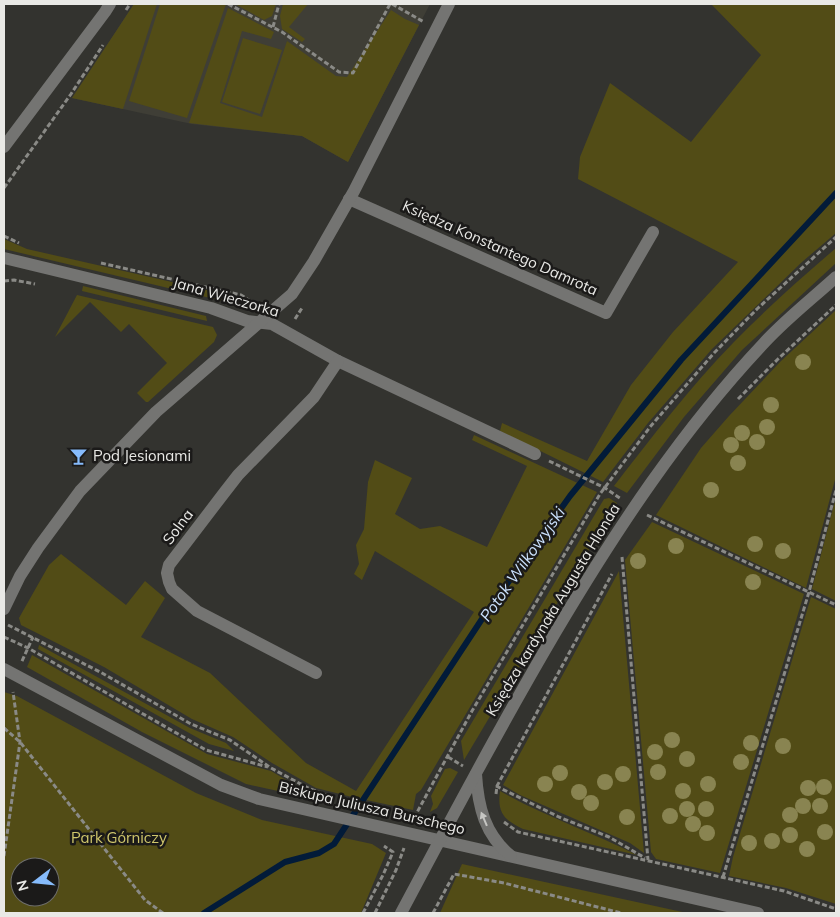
<svg xmlns="http://www.w3.org/2000/svg" width="840" height="917" viewBox="0 0 840 917" font-family="Mulish,sans-serif">
  <rect width="100%" height="100%" fill="#33332f"/>
  <polygon fill="#3f3e36" points="134,4 430,4 348,162 302,136 192,124 72,98"/>
  <g fill="#524c16" fill-rule="evenodd">
    <polygon points="134,4 157,4 123,109 72,98"/>
    <polygon points="160,4 226,4 187,118 129,101"/>
    <polygon points="235,4 276,4 272,16 264,20"/>
    <polygon points="283,4 308,4 289,27 305,39 302,42 282,29 280,16"/>
    <polygon points="711,4 836,4 836,233 802,262 712,349 648,423 603,482 500,431 502,423 587,461 631,385 673,332 738,262 578,179 580,157 610,83 691,142 761,55"/>
    <polygon points="228,8 274,32 271,39 242,31 220,103 262,117 287,41 336,76 347,77 391,10 405,19 419,25 348,162 302,136 189,123"/>
    <polygon points="243,38 282,50 260,114 222,102"/>
    <polygon points="4,239 27,249 229,295 227,302 4,249"/>
    <path d="M836,248V263L742,350L684,417L627,493L614,486C652,437 690,387 733,343C766,309 801,278 836,248Z"/>
    <polygon points="83,286 206,316 207,321 82,291"/>
    <polygon points="77,295 213,327 217,335 214,342 148,402 146,402 137,393 167,363 129,324 121,332 90,302 55,337"/>
    <polygon points="836,310 836,476 806,588 656,515 701,448 729,416 781,361"/>
    <polygon points="474,435 597,492 421,790 416,794 413,810 352,797 316,788 272,763 233,737 192,719 104,667 21,625 19,618 49,565 61,554 126,605 145,581 165,598 141,637 210,673 306,763 356,791 474,612 375,551 362,580 354,574 359,564 356,545 364,529 368,482 375,460 412,478 395,514 420,529 440,526 487,547 527,466 472,440"/>
    <polygon points="836,497 836,601 812,589"/>
    <polygon points="609,498 617,503 464,760 461,741 604,499"/>
    <polygon points="652,522 804,594 720,873 656,859 651,852 625,560"/>
    <polygon points="619,571 644,853 630,843 520,795 503,785"/>
    <polygon points="811,597 836,609 836,904 786,888 729,876 733,857"/>
    <polygon points="39,645 190,728 226,743 234,751 209,744 38,649"/>
    <polygon points="32,655 207,754 271,771 310,794 310,798 246,784 142,732 27,667"/>
    <path d="M4,692L17,696L196,793L262,820L372,844L386,853L361,913H4ZM20,867H50V897H20Z"/>
    <polygon points="450,768 458,772 437,808 430,812 433,804 431,796 445,769"/>
    <path d="M500,791C544,816 592,832 637,855L523,829C504,820 497,813 500,791Z"/>
    <polygon points="462,864 687,913 440,913"/>
  </g>
  <g fill="none" stroke-linecap="round" stroke-linejoin="round">
    <polyline stroke="#021b39" stroke-width="6" points="204,913 285,862 319,853 334,844 482,619 570,496 681,360 836,193"/>
    <g stroke="#8a8a86" stroke-width="3" stroke-dasharray="5 2.5" stroke-linecap="butt">
      <polyline points="228,4 282,32 339,72 353,73 390,4"/>
      <polyline points="392,4 424,22"/>
      <polyline points="126,10 130,4"/>
      <polyline points="273,27 279,4"/>
      <polyline points="4,188 71,94 103,45"/>
      <polyline points="4,236 19,243"/>
      <polyline points="101,263 241,295 252,302"/>
      <polyline points="4,281 14,280 35,284"/>
      <polyline points="295,319 302,308"/>
      <polyline points="738,399 778,359 836,305"/>
      <polyline points="549,461 605,488 621,499"/>
      <polyline points="647,515 836,605"/>
      <polyline points="622,557 648,860"/>
      <polyline points="8,625 102,673 191,724 230,740 271,768 308,788 331,797"/>
      <polyline points="4,637 28,648 206,750 268,767"/>
      <polyline points="22,661 33,637"/>
      <polyline points="4,728 20,742 145,900 163,913"/>
      <polyline points="448,757 463,766"/>
      <polyline points="496,786 559,817 609,837 645,858"/>
      <polyline points="496,794 497,786 612,574"/>
      <polyline points="414,818 472,711 600,494 650,427 714,353 757,309 836,237"/>
      <polyline points="504,822 518,832 784,891 836,909"/>
      <polyline points="4,856 20,742 13,692"/>
      <polyline points="723,877 809,592 836,490"/>
      <polyline points="363,913 383,875 393,852 384,846"/>
      <polyline points="375,913 396,870 404,848"/>
      <polyline points="433,913 454,874 504,883 621,913"/>
    </g>
    <g stroke="#747472" stroke-width="12">
      <polyline points="4,147 105,12 110,4"/>
      <polyline points="349,199 606,313 653,232"/>
      <polyline points="4,258 211,308 247,321 272,324 338,361 535,454"/>
      <polyline points="4,609 20,576 38,548 80,491 156,412 292,294 314,261 354,191 449,4"/>
      <polyline points="4,669 221,785 259,799 758,913"/>
      <polyline points="316,673 197,611 172,589 169,582 167,573 169,565 224,493 238,475 314,397 338,361"/>
      <path d="M476,774C478,807 485,835 511,856"/>
      <path d="M401,913C451,819 501,725 555,633C616,530 682,430 764,343C786,319 812,299 836,277"/>
    </g>
  </g>
  <g fill="#898451">
    <circle cx="803" cy="362" r="8"/>
    <circle cx="771" cy="405" r="8"/>
    <circle cx="767" cy="427" r="8"/>
    <circle cx="742" cy="433" r="8"/>
    <circle cx="757" cy="442" r="8"/>
    <circle cx="731" cy="445" r="8"/>
    <circle cx="738" cy="463" r="8"/>
    <circle cx="711" cy="490" r="8"/>
    <circle cx="755" cy="544" r="8"/>
    <circle cx="676" cy="546" r="8"/>
    <circle cx="783" cy="551" r="8"/>
    <circle cx="638" cy="561" r="8"/>
    <circle cx="753" cy="582" r="8"/>
    <circle cx="672" cy="740" r="8"/>
    <circle cx="751" cy="743" r="8"/>
    <circle cx="783" cy="746" r="8"/>
    <circle cx="655" cy="752" r="8"/>
    <circle cx="687" cy="759" r="8"/>
    <circle cx="741" cy="762" r="8"/>
    <circle cx="658" cy="772" r="8"/>
    <circle cx="560" cy="773" r="8"/>
    <circle cx="623" cy="774" r="8"/>
    <circle cx="605" cy="782" r="8"/>
    <circle cx="545" cy="784" r="8"/>
    <circle cx="708" cy="784" r="8"/>
    <circle cx="824" cy="787" r="8"/>
    <circle cx="808" cy="788" r="8"/>
    <circle cx="683" cy="791" r="8"/>
    <circle cx="579" cy="792" r="8"/>
    <circle cx="591" cy="803" r="8"/>
    <circle cx="803" cy="806" r="8"/>
    <circle cx="820" cy="806" r="8"/>
    <circle cx="687" cy="809" r="8"/>
    <circle cx="706" cy="809" r="8"/>
    <circle cx="790" cy="815" r="8"/>
    <circle cx="670" cy="816" r="8"/>
    <circle cx="627" cy="817" r="8"/>
    <circle cx="693" cy="824" r="8"/>
    <circle cx="825" cy="832" r="8"/>
    <circle cx="707" cy="833" r="8"/>
    <circle cx="790" cy="835" r="8"/>
    <circle cx="772" cy="841" r="8"/>
    <circle cx="749" cy="843" r="8"/>
    <circle cx="807" cy="849" r="8"/>
  </g>
  <defs><path id="oneway-solid" d="M-6-.8H1V-3.2L6.5 0L1 3.2V.8H-6Z" transform="scale(1.25)"/></defs>
  <use fill="#c6c6c3" href="#oneway-solid" transform="translate(484 819) rotate(-113)"/>
  <defs>
    <symbol id="bar-bare" viewBox="-9 -9 18 18"><path d="M-6-5H6L.8 .8V4.5H3.5V6h-7V4.5H-.8V.8Z" fill="#86bbfb" stroke="#1b1a19" stroke-width="2.5" paint-order="stroke"/></symbol>
  </defs>
  <g fill-rule="evenodd">
    <use href="#bar-bare" x="66" y="444" width="25" height="25"/>
  </g>
  <g text-anchor="middle" stroke-width="5" stroke-linejoin="round" paint-order="stroke">
    <g font-size="15" fill="#e9e9e6" stroke="#1b1a19">
      <text transform="translate(500 248) rotate(24)" y="5">Księdza Konstantego Damrota</text>
      <text transform="translate(226 297) rotate(16)" y="5">Jana Wieczorka</text>
      <text transform="translate(178 527) rotate(-53)" y="5">Solna</text>
      <text transform="translate(553 610) rotate(-59)" y="5">Księdza kardynała Augusta Hlonda</text>
      <text transform="translate(372 808) rotate(13)" y="5">Biskupa Juliusza Burschego</text>
    </g>
    <g font-size="15" fill="#e9e9e6" stroke="#1b1a19" text-anchor="start">
      <text x="93" y="461">Pod Jesionami</text>
    </g>
    <g font-size="15" fill="#cfc66c" stroke="#1b1a19">
      <text x="119" y="843">Park Górniczy</text>
    </g>
    <g font-size="16" font-style="italic" fill="#cde3ff" stroke="#1b1a19">
      <text transform="translate(522 564) rotate(-55)" y="6">Potok Wilkowyjski</text>
    </g>
  </g>
  <rect width="840" height="917" fill="none" stroke="#e9e9e6" stroke-width="10"/>
  <g transform="translate(35 882) rotate(254)"><circle r="24" fill="#1b1a19" stroke="#6d6d6b"/>
  <path d="M0-4L9 19L0 12L-9 19Z" fill="#86bbfb"/>
  <text y="-8" font-size="14" font-weight="bold" text-anchor="middle" fill="#e9e9e6">N</text>
  </g>
</svg>
